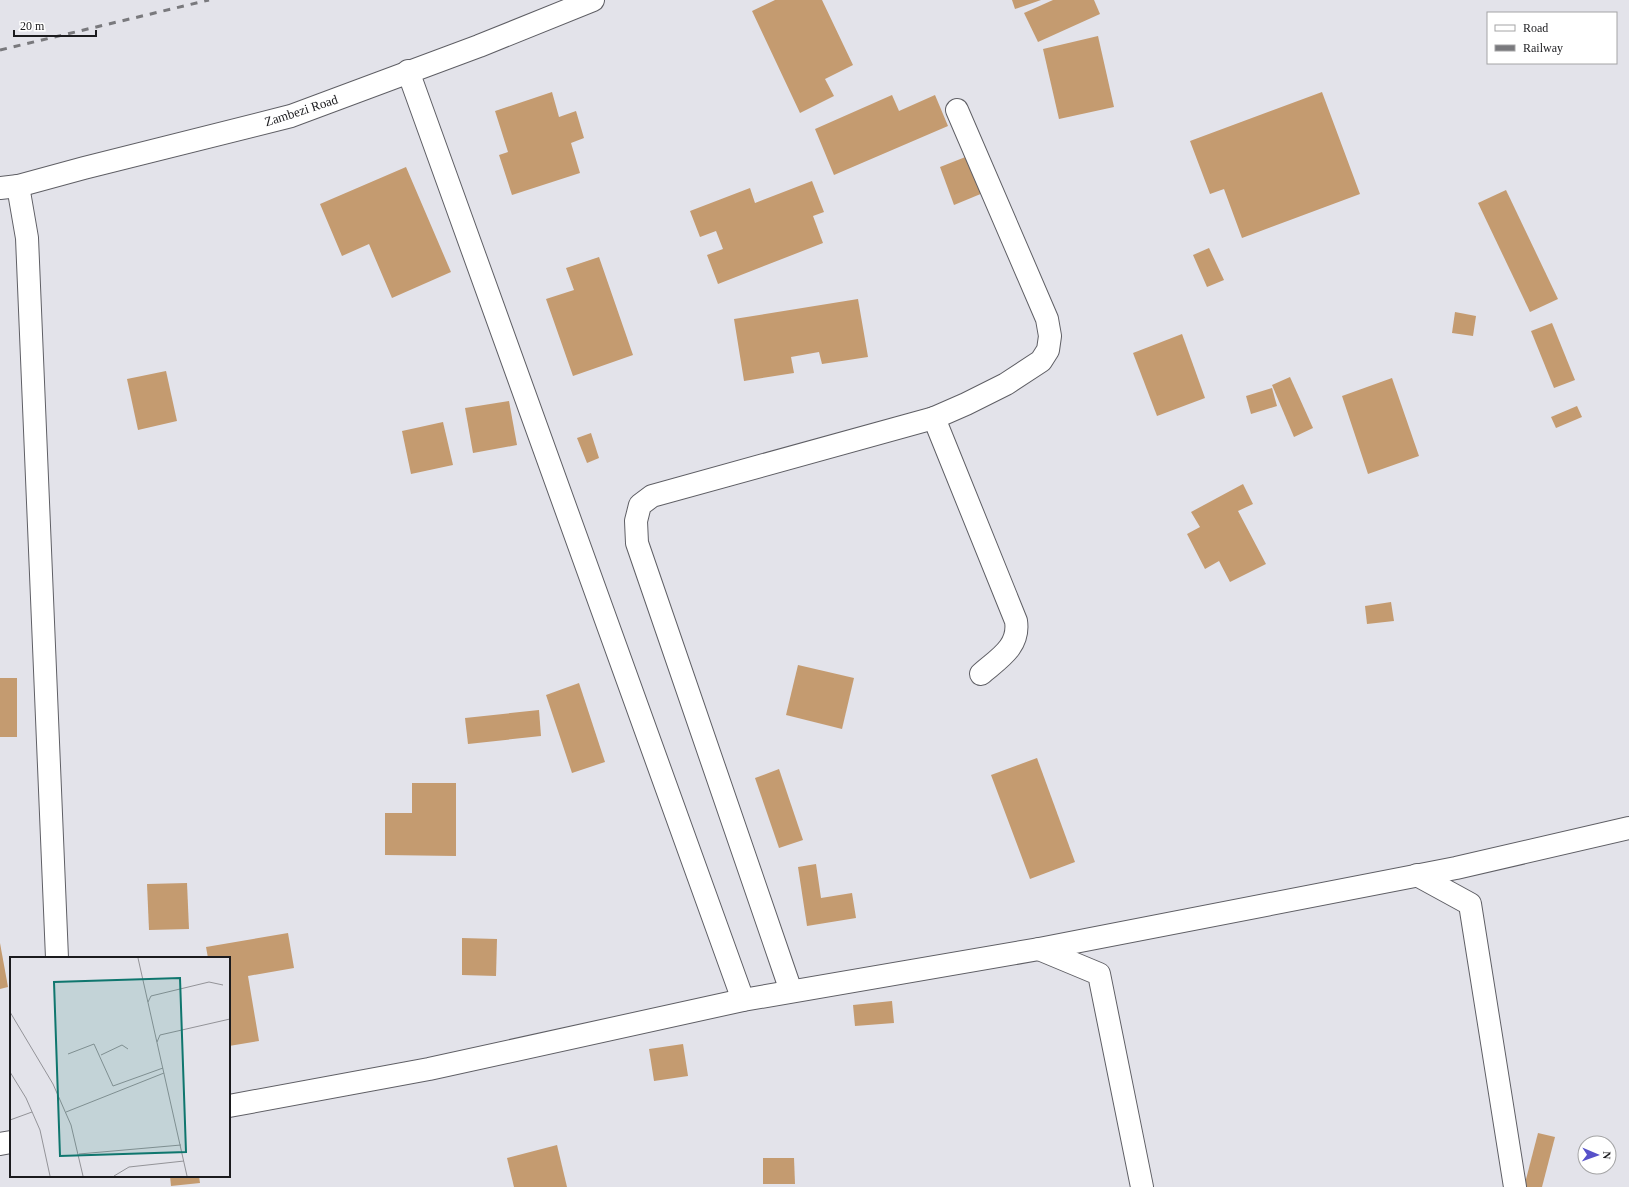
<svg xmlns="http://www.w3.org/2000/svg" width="1629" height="1187" viewBox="0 0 1629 1187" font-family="'Times New Roman',serif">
  <rect width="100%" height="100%" fill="#e3e3ea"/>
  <g fill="#c49b70">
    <polygon points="775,0 822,0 853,65 825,79 834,96 800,113 752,11"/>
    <polygon points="1012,0 1041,0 1015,9"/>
    <polygon points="1053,0 1094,0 1100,14 1038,42 1024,13"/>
    <polygon points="1098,36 1114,107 1059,119 1043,49"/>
    <polygon points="552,92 559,117 576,111 584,138 571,143 580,173 512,195 499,155 508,152 495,111"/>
    <polygon points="1322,92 1360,194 1242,238 1224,189 1210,194 1190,141"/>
    <polygon points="892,95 899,111 935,95 948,126 834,175 815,129"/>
    <polygon points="968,156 983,193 954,205 940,167"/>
    <polygon points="406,167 451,272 392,298 369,244 342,256 320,204"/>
    <polygon points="812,181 824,212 813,216 823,243 718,284 707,255 723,249 716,231 700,237 690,211 750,188 755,203"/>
    <polygon points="1506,190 1558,299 1530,312 1478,203"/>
    <polygon points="1209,248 1224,280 1207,287 1193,255"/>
    <polygon points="599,257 633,355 573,376 546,299 574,290 566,268"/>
    <polygon points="858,299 868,357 822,364 819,352 791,357 794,373 744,381 734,319"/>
    <polygon points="1455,312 1476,316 1473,336 1452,333"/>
    <polygon points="1552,323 1575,380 1554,388 1531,331"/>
    <polygon points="1182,334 1205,398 1157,416 1133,353"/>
    <polygon points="166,371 177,421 138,430 127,379"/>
    <polygon points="1290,377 1313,428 1294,437 1272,385"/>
    <polygon points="1392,378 1419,456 1368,474 1342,396"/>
    <polygon points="1272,388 1277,406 1251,414 1246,396"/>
    <polygon points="509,401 517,445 473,453 465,408"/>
    <polygon points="1577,406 1582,417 1556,428 1551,417"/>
    <polygon points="443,422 453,465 411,474 402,431"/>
    <polygon points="591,433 599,458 587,463 577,438"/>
    <polygon points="1243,484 1253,504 1238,511 1266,564 1230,582 1219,561 1205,569 1187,534 1200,527 1191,512"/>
    <polygon points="1391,602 1394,621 1367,624 1365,606"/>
    <polygon points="798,665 854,678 842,729 786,715"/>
    <rect x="0" y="678" width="17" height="59"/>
    <polygon points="579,683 605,762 572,773 546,695"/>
    <polygon points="539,710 541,736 468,744 465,718"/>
    <polygon points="1037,758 1075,862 1030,879 991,775"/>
    <polygon points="779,769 803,840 779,848 755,778"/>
    <polygon points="412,783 456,783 456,856 385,855 385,813 412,813"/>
    <polygon points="816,864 821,898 852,893 856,918 807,926 798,867"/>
    <polygon points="187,883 189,929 149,930 147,884"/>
    <polygon points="288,933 294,968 248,976 259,1041 229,1046 229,958 208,958 206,947"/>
    <polygon points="462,938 497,939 496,976 462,975"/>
    <polygon points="0,943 8,987 0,989"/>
    <polygon points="892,1001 894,1023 855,1026 853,1005"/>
    <polygon points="683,1044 688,1076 654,1081 649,1049"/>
    <polygon points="1538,1133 1555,1137 1542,1187 1524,1187"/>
    <polygon points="557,1145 567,1187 514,1187 507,1158"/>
    <polygon points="763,1158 794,1158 795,1184 763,1184"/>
    <polygon points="170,1176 199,1176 200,1183 171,1186"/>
  </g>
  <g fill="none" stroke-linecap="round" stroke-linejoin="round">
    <defs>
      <g id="minor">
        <polyline points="408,71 743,1000"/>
        <polyline points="18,186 27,238 57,958"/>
        <path d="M934,418L1016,621C1020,647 998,659 981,674"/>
        <polyline points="1417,875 1470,904 1515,1187"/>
        <polyline points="1039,949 1099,974 1142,1187"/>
        <polyline points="791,991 637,543 636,521 640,505 652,496 934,418 966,404 1006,384 1041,361 1048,350 1050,336 1047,319 957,110"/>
        <polyline points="229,1106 429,1069 743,1000 1039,949 1456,868 1629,828"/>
        <polyline points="0,1144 11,1142"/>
      </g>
      <polyline id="major" points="0,188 18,186 84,168 291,116 479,46 593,0"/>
    </defs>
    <use href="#minor" stroke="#5f5f65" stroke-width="24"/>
    <use href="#major" stroke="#5f5f65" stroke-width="24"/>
    <use href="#minor" stroke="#fff" stroke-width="22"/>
    <use href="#major" stroke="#fff" stroke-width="22"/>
    <polyline stroke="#79797d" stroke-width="3" stroke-dasharray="7 7" stroke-linecap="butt" points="0,50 209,0"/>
  </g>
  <g text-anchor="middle" stroke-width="4" stroke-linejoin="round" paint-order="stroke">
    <g font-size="13" fill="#1b1b1e" stroke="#fff">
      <text transform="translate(301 110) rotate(-18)" y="5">Zambezi Road</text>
    </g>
  </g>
  <g transform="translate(10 957)">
    <rect width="220" height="220" fill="#e3e3ea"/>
    <path fill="none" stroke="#939398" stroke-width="1" d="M128,1L177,219M138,45L141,39L199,25L213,28M0,55L43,127L61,168L73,219M147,85L150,78L220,62M58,97L84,87L103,129L153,111M91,98L112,88L118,92M0,115L16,141L30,173L40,219M56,155L154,116M0,163L22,155M69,197L171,188M104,219L119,210L174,204"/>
    <path fill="#0f766e" fill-opacity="0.15" stroke="#0f766e" stroke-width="2" d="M170,21L176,195L50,199L44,25Z"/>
    <rect width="220" height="220" fill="none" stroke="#1b1b1e" stroke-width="2"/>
  </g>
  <rect x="1487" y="12" width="130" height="52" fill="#ffffff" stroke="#a4a4a5"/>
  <rect x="1495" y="25" width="20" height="6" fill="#ffffff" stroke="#a4a4a5"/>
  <text x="1523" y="32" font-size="12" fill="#1b1b1e">Road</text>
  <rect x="1495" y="45" width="20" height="6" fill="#79797d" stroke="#a4a4a5"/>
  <text x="1523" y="52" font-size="12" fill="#1b1b1e">Railway</text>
  <g transform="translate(1597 1155) rotate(92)"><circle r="19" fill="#ffffff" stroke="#a4a4a5"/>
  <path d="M0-3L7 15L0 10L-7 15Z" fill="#5751c9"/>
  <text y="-6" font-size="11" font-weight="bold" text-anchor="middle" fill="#1b1b1e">N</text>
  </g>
  <path d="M14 30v6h82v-6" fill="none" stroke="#1b1b1e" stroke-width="2"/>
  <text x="20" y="30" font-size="12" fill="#1b1b1e" stroke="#ffffff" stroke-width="3" paint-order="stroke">20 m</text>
</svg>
